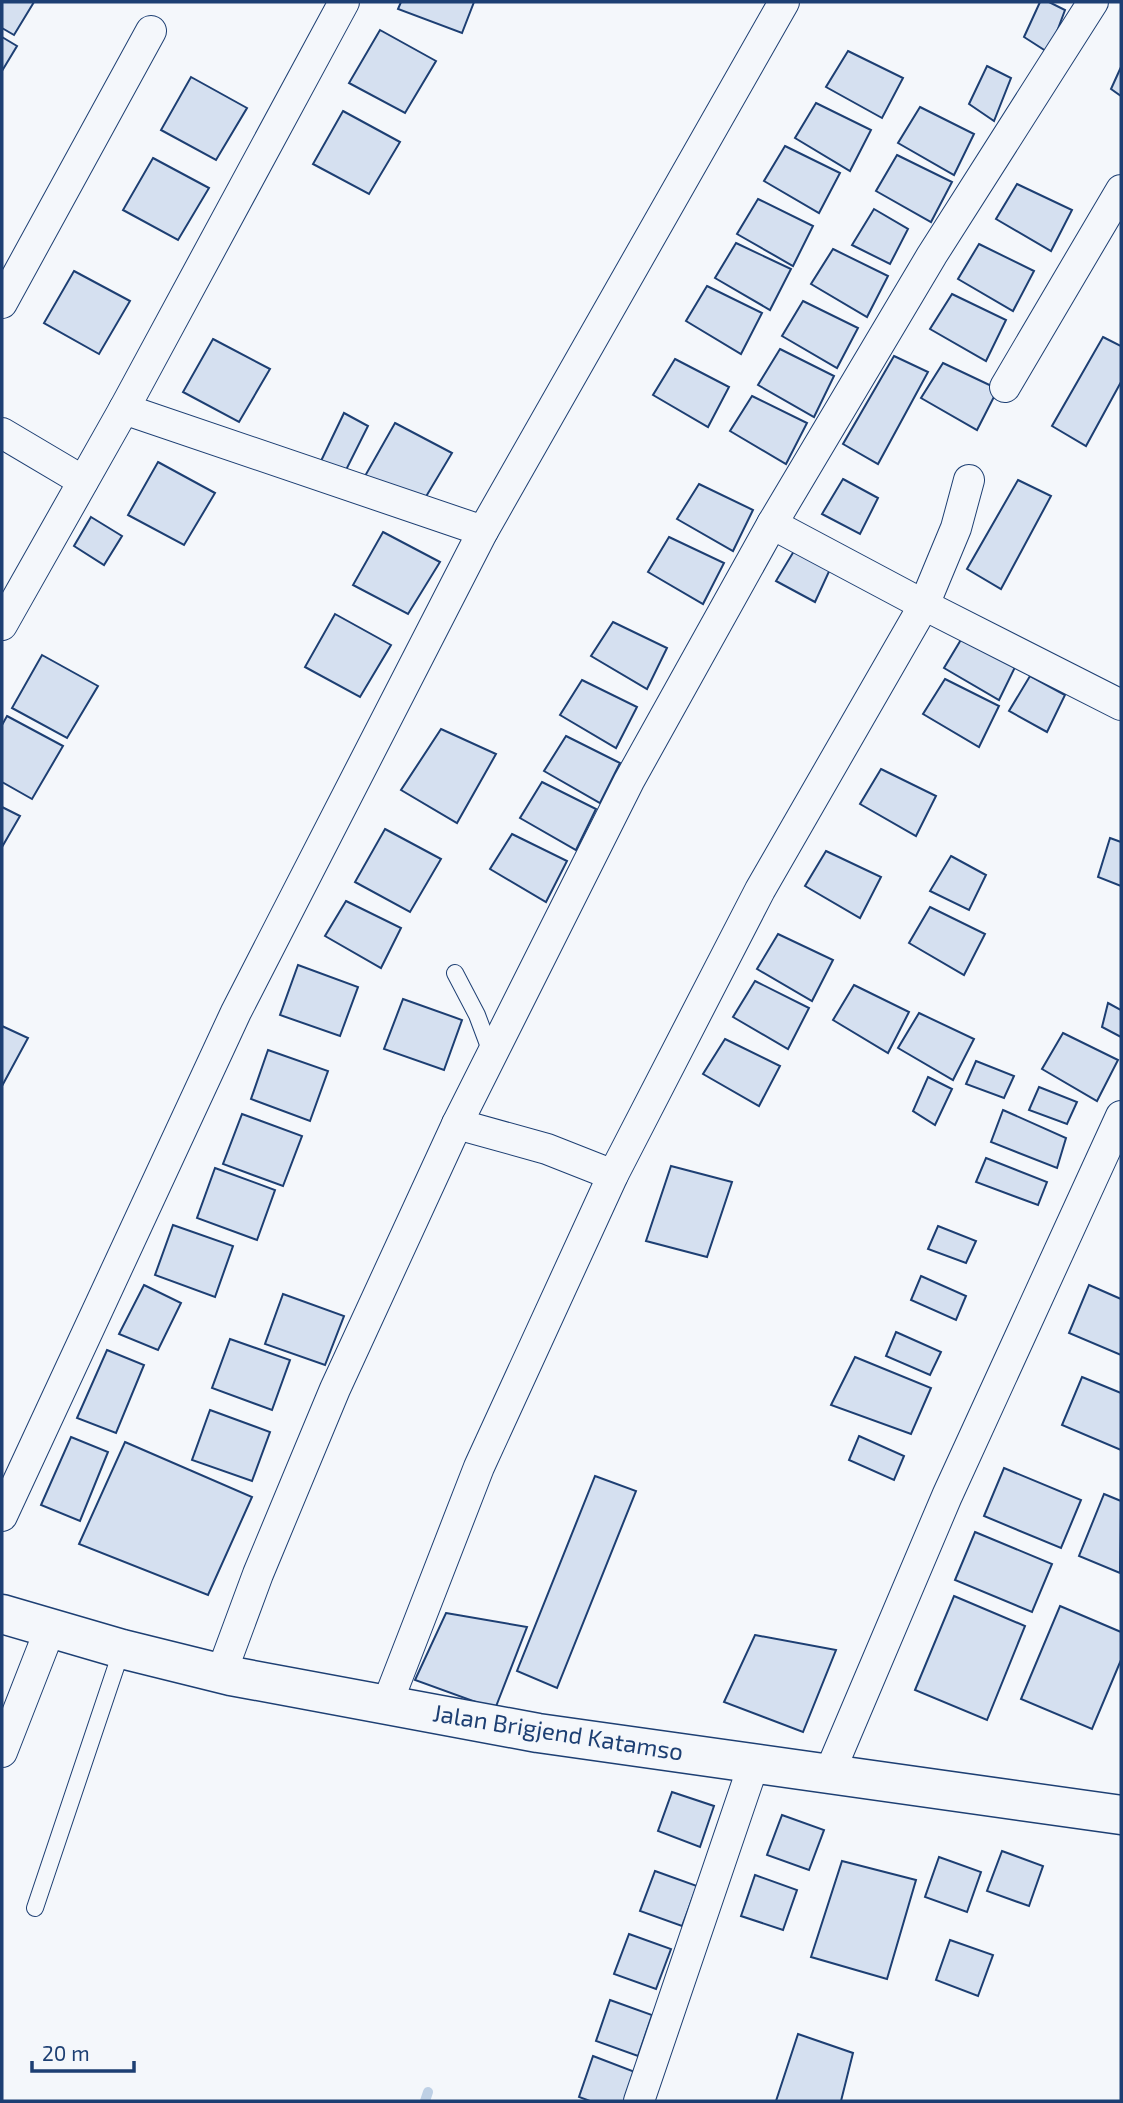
<svg xmlns="http://www.w3.org/2000/svg" width="1123" height="2103" viewBox="0 0 1123 2103" font-family="'Exo 2',sans-serif">
  <rect width="100%" height="100%" fill="#f4f7fb"/>
  <g fill="none" stroke-linecap="round" stroke-linejoin="round">
    <polyline stroke="#bed0e5" stroke-width="10" points="425,2101 428,2092"/>
  </g>
  <g fill="#d5e0f0" stroke="#1d3f73" stroke-width="2">
    <polygon points="2,2 34,2 14,35 2,28"/>
    <polygon points="401,2 474,2 462,33 398,9"/>
    <polygon points="1040,2 1049,2 1065,10 1049,53 1024,37"/>
    <polygon points="380,30 436,61 405,113 349,83"/>
    <polygon points="2,37 17,46 2,71"/>
    <polygon points="848,51 903,78 882,118 826,87"/>
    <polygon points="987,66 1011,78 994,121 969,104"/>
    <polygon points="1121,67 1121,96 1111,89"/>
    <polygon points="191,77 247,108 216,160 161,130"/>
    <polygon points="816,103 871,130 850,171 795,138"/>
    <polygon points="920,107 974,134 954,175 898,143"/>
    <polygon points="343,111 400,142 369,194 313,164"/>
    <polygon points="785,146 840,173 819,213 764,181"/>
    <polygon points="897,155 952,182 931,222 876,191"/>
    <polygon points="153,158 209,188 178,240 123,210"/>
    <polygon points="1017,184 1072,210 1051,251 996,219"/>
    <polygon points="758,199 813,226 793,266 737,234"/>
    <polygon points="874,209 908,229 890,264 852,245"/>
    <polygon points="736,243 791,269 770,310 715,278"/>
    <polygon points="979,244 1034,271 1013,311 958,279"/>
    <polygon points="833,249 888,276 867,317 811,284"/>
    <polygon points="74,271 130,301 99,354 44,323"/>
    <polygon points="707,286 762,313 741,354 686,321"/>
    <polygon points="952,294 1006,320 986,361 930,329"/>
    <polygon points="803,301 858,328 837,368 782,336"/>
    <polygon points="1103,337 1121,346 1121,382 1086,446 1052,426"/>
    <polygon points="213,339 270,369 239,422 183,392"/>
    <polygon points="780,349 834,376 814,417 758,385"/>
    <polygon points="894,356 928,372 878,464 843,444"/>
    <polygon points="675,359 729,387 708,427 653,395"/>
    <polygon points="943,363 998,389 977,430 921,398"/>
    <polygon points="752,396 807,423 786,464 730,431"/>
    <polygon points="344,413 368,426 344,474 320,463"/>
    <polygon points="395,423 452,453 421,505 365,476"/>
    <polygon points="158,462 215,493 184,545 128,515"/>
    <polygon points="843,479 878,498 860,534 822,514"/>
    <polygon points="1018,480 1051,496 1001,589 967,569"/>
    <polygon points="699,484 753,510 733,551 677,519"/>
    <polygon points="91,517 122,536 104,565 74,546"/>
    <polygon points="383,532 440,562 408,614 353,585"/>
    <polygon points="669,537 724,563 703,604 648,572"/>
    <polygon points="797,546 832,565 815,602 776,581"/>
    <polygon points="335,614 391,645 360,697 305,667"/>
    <polygon points="613,622 667,648 647,689 591,656"/>
    <polygon points="965,633 1019,659 999,700 944,668"/>
    <polygon points="42,655 98,686 67,738 12,708"/>
    <polygon points="1030,676 1065,695 1047,732 1009,711"/>
    <polygon points="945,679 999,706 979,747 923,714"/>
    <polygon points="582,680 637,707 616,748 560,715"/>
    <polygon points="7,716 63,746 32,799 2,782 2,725"/>
    <polygon points="441,729 496,754 457,823 401,790"/>
    <polygon points="566,736 620,763 600,803 544,771"/>
    <polygon points="881,769 936,796 916,836 860,804"/>
    <polygon points="542,782 596,809 576,850 520,818"/>
    <polygon points="2,807 20,816 2,847"/>
    <polygon points="385,829 441,859 410,912 355,882"/>
    <polygon points="512,834 567,861 546,902 490,869"/>
    <polygon points="1110,838 1121,842 1121,886 1098,877"/>
    <polygon points="826,851 881,877 860,918 805,886"/>
    <polygon points="951,856 986,875 969,910 930,891"/>
    <polygon points="346,901 401,928 381,968 325,936"/>
    <polygon points="930,907 985,934 964,975 909,943"/>
    <polygon points="778,934 833,960 812,1001 757,969"/>
    <polygon points="298,965 358,987 340,1036 280,1015"/>
    <polygon points="755,981 809,1008 788,1049 733,1017"/>
    <polygon points="854,985 909,1012 888,1053 833,1020"/>
    <polygon points="403,999 462,1020 444,1070 384,1049"/>
    <polygon points="1108,1003 1121,1010 1121,1037 1102,1027"/>
    <polygon points="919,1013 974,1039 953,1080 898,1048"/>
    <polygon points="2,1026 28,1038 2,1086"/>
    <polygon points="1063,1033 1118,1060 1097,1101 1042,1069"/>
    <polygon points="725,1039 780,1066 759,1106 703,1074"/>
    <polygon points="268,1050 328,1071 310,1121 251,1099"/>
    <polygon points="976,1061 1014,1076 1004,1098 966,1084"/>
    <polygon points="928,1077 952,1089 935,1125 913,1111"/>
    <polygon points="1039,1087 1077,1102 1067,1124 1029,1110"/>
    <polygon points="1003,1110 1066,1138 1057,1168 991,1142"/>
    <polygon points="242,1114 302,1136 283,1186 223,1164"/>
    <polygon points="986,1158 1047,1182 1038,1205 976,1182"/>
    <polygon points="671,1166 732,1182 707,1257 646,1241"/>
    <polygon points="215,1168 275,1190 257,1240 197,1218"/>
    <polygon points="173,1225 233,1246 215,1297 155,1275"/>
    <polygon points="938,1226 976,1241 966,1263 928,1249"/>
    <polygon points="921,1276 966,1296 956,1320 911,1300"/>
    <polygon points="144,1285 181,1303 158,1350 119,1334"/>
    <polygon points="1089,1285 1121,1299 1121,1355 1069,1333"/>
    <polygon points="283,1294 344,1316 325,1365 265,1344"/>
    <polygon points="896,1332 941,1352 930,1375 886,1356"/>
    <polygon points="230,1339 290,1360 272,1410 212,1388"/>
    <polygon points="107,1350 144,1365 116,1433 77,1418"/>
    <polygon points="855,1357 931,1388 911,1434 831,1405"/>
    <polygon points="1082,1377 1121,1393 1121,1450 1062,1425"/>
    <polygon points="210,1410 270,1432 252,1481 192,1460"/>
    <polygon points="859,1436 904,1456 894,1480 849,1460"/>
    <polygon points="71,1437 108,1452 80,1521 41,1505"/>
    <polygon points="125,1442 252,1497 208,1595 79,1544"/>
    <polygon points="1004,1468 1081,1500 1061,1548 984,1516"/>
    <polygon points="595,1476 636,1491 557,1688 517,1671"/>
    <polygon points="1104,1494 1121,1501 1120,1573 1079,1556"/>
    <polygon points="975,1532 1052,1564 1032,1612 955,1580"/>
    <polygon points="954,1596 1025,1626 987,1720 915,1690"/>
    <polygon points="1060,1606 1121,1632 1121,1660 1092,1729 1021,1699"/>
    <polygon points="446,1613 527,1627 495,1709 415,1680"/>
    <polygon points="755,1635 836,1650 803,1732 724,1702"/>
    <polygon points="672,1792 714,1806 700,1847 658,1831"/>
    <polygon points="782,1815 824,1830 809,1870 767,1855"/>
    <polygon points="1002,1851 1043,1866 1029,1906 987,1891"/>
    <polygon points="939,1857 981,1872 967,1912 925,1897"/>
    <polygon points="842,1861 916,1880 887,1979 811,1957"/>
    <polygon points="655,1871 697,1886 682,1926 640,1911"/>
    <polygon points="755,1875 797,1890 783,1930 741,1916"/>
    <polygon points="629,1934 671,1949 656,1989 614,1974"/>
    <polygon points="950,1940 993,1955 978,1996 936,1980"/>
    <polygon points="610,2000 652,2015 638,2056 596,2041"/>
    <polygon points="798,2034 853,2053 841,2101 776,2101"/>
    <polygon points="593,2056 635,2072 624,2101 590,2101 579,2097"/>
  </g>
  <g fill="none" stroke-linecap="round" stroke-linejoin="round">
    <defs>
      <g id="service">
        <polyline points="455,973 477,1015 492,1055"/>
        <polyline points="35,1908 122,1649"/>
      </g>
      <g id="minor">
        <polyline points="2,303 151,31"/>
        <polyline points="1005,387 1121,190"/>
        <polyline points="124,409 483,531"/>
        <polyline points="2,433 83,481"/>
        <polyline points="772,524 932,255 1093,2"/>
        <polyline points="2,625 124,409 344,2"/>
        <polyline points="457,1124 547,1149 613,1175"/>
        <polyline points="2,1516 236,1012 483,531 784,2"/>
        <polyline points="221,1674 258,1574 335,1389 457,1124 629,781 772,524 924,605 1121,705"/>
        <polyline points="387,1704 479,1467 613,1175 760,890 924,605 956,528 969,480"/>
        <polyline points="2,1752 50,1629"/>
        <polyline points="829,1774 947,1496 1121,1116"/>
        <polyline points="639,2101 754,1763"/>
      </g>
      <polyline id="trunk" points="2,1614 122,1649 231,1676 538,1733 1121,1815"/>
    </defs>
    <use href="#service" stroke="#1d3f73" stroke-width="18"/>
    <use href="#minor" stroke="#1d3f73" stroke-width="32"/>
    <use href="#trunk" stroke="#1d3f73" stroke-width="41"/>
    <use href="#service" stroke="#f4f7fb" stroke-width="16"/>
    <use href="#minor" stroke="#f4f7fb" stroke-width="30"/>
    <use href="#trunk" stroke="#f4f7fb" stroke-width="38"/>
  </g>
  <g text-anchor="middle" stroke-width="5" stroke-linejoin="round" paint-order="stroke">
    <g font-size="24" fill="#1d3f73" stroke="#f4f7fb">
      <text transform="translate(558 1733) rotate(9)" y="8">Jalan Brigjend Katamso</text>
    </g>
  </g>
  <rect width="1123" height="2103" fill="none" stroke="#1d3f73" stroke-width="7"/>
  <path d="M32 2061v10h102v-10" fill="none" stroke="#1d3f73" stroke-width="3.5"/>
  <text x="42" y="2061" font-size="21" fill="#1d3f73" stroke="#f4f7fb" stroke-width="5" paint-order="stroke">20 m</text>
</svg>
